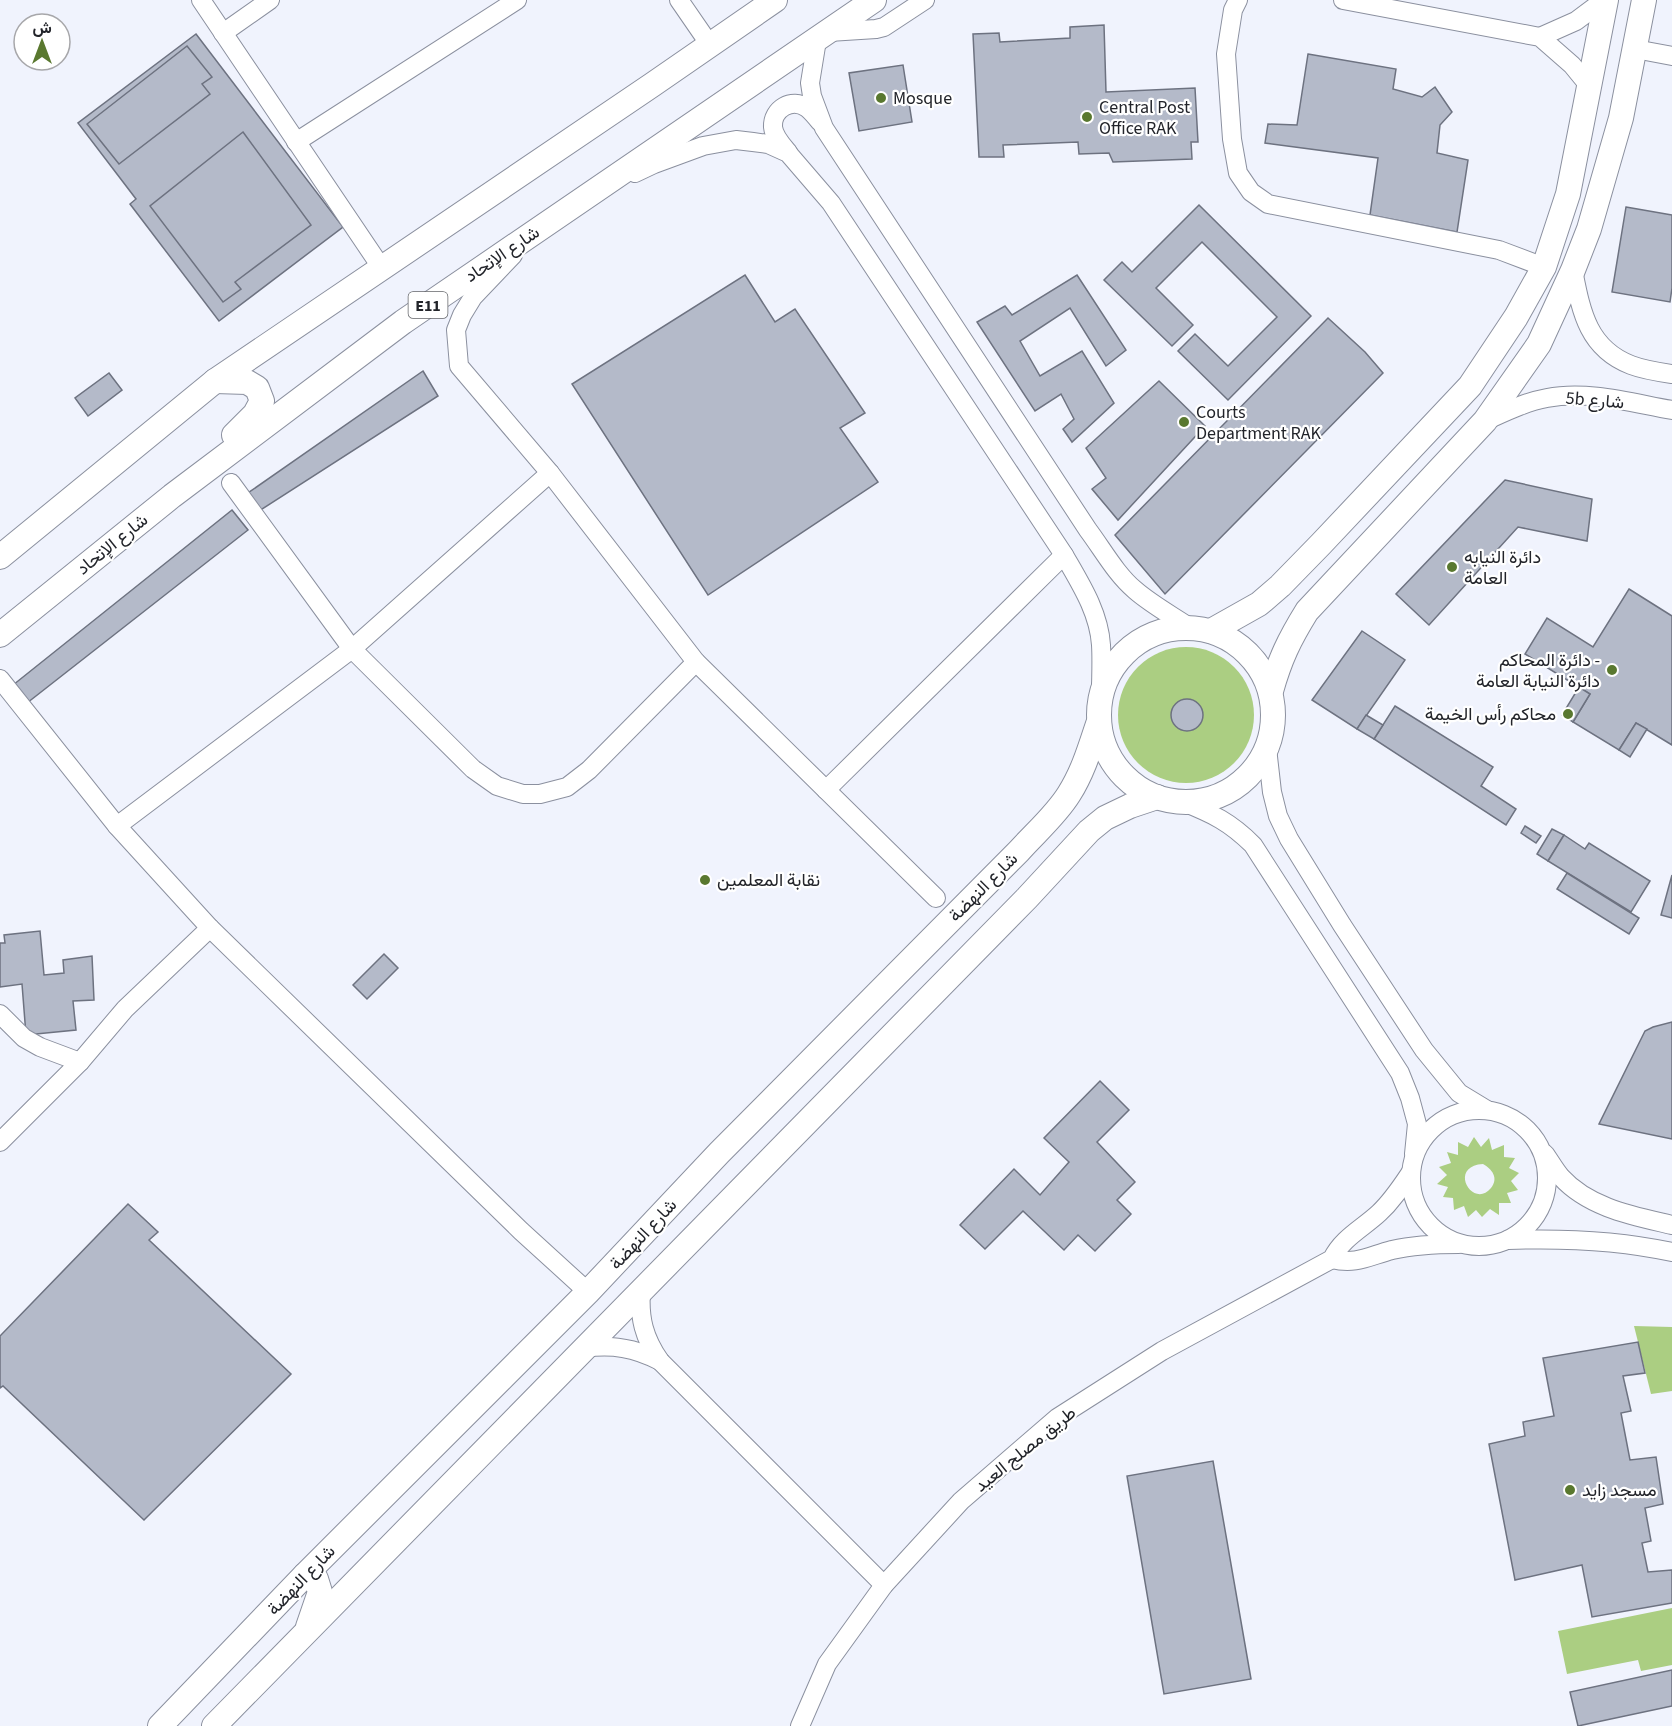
<svg xmlns="http://www.w3.org/2000/svg" width="1672" height="1726" viewBox="0 0 1672 1726" font-family="'Source Sans 3',Vazirmatn,sans-serif">
  <rect width="100%" height="100%" fill="#f0f3fd"/>
  <g fill="#abce82" fill-rule="evenodd">
    <circle cx="1186" cy="715" r="68"/>
    <path d="M1474,1137L1481,1147L1489,1138L1492,1150L1504,1145V1157L1515,1158L1509,1168L1519,1173L1511,1181L1518,1190L1507,1193L1511,1203H1499V1215L1490,1209L1482,1217L1476,1210L1468,1217L1464,1206L1454,1210L1453,1198L1443,1197L1448,1187L1437,1184L1447,1175L1439,1167L1451,1163L1447,1152L1458,1155V1142L1468,1147ZM1483,1164C1492,1169 1499,1178 1491,1188C1473,1210 1447,1166 1483,1164Z"/>
    <polygon points="1634,1326 1672,1327 1672,1391 1651,1394"/>
    <polygon points="1672,1608 1672,1665 1641,1671 1638,1660 1567,1674 1558,1631"/>
  </g>
  <g fill="#b4bac9" stroke="#6d7280" stroke-width="1.5">
    <polygon points="1104,25 1106,92 1195,88 1198,142 1191,142 1192,159 1113,162 1109,153 1079,154 1078,142 1003,145 1004,157 979,157 973,34 999,33 1000,42 1070,38 1070,27"/>
    <polygon points="196,34 343,227 219,321 130,204 136,199 78,123"/>
    <polygon points="187,46 212,77 202,84 210,94 119,164 87,124"/>
    <polygon points="1308,54 1396,69 1393,89 1422,97 1435,87 1452,112 1440,125 1437,153 1468,160 1457,232 1370,215 1378,158 1265,143 1268,124 1297,125"/>
    <polygon points="903,65 912,122 859,131 849,73"/>
    <polygon points="243,132 311,225 235,282 241,289 223,302 150,206"/>
    <polygon points="1199,205 1311,316 1228,400 1178,351 1195,334 1228,366 1277,317 1202,242 1156,288 1193,325 1172,346 1104,280 1122,262 1132,272"/>
    <polygon points="1626,207 1672,215 1672,288 1670,302 1612,292"/>
    <polygon points="745,275 775,322 795,309 865,413 840,428 878,482 708,595 572,384"/>
    <polygon points="1077,275 1126,350 1106,366 1070,308 1020,341 1040,376 1082,351 1114,403 1072,442 1063,429 1074,419 1061,394 1035,411 977,322 1005,306 1012,315"/>
    <polygon points="1328,318 1365,352 1383,373 1165,594 1115,535"/>
    <polygon points="423,371 438,396 259,511 245,495"/>
    <polygon points="109,373 122,390 88,416 75,398"/>
    <polygon points="1159,381 1205,426 1118,520 1092,489 1106,478 1086,448"/>
    <polygon points="1505,480 1592,499 1587,541 1518,527 1429,625 1396,594"/>
    <polygon points="232,510 248,530 27,703 13,685"/>
    <polygon points="1629,589 1672,616 1672,745 1636,723 1619,750 1573,722 1590,694 1525,654 1547,618 1593,647"/>
    <polygon points="1362,631 1405,660 1357,729 1312,700"/>
    <polygon points="1579,687 1590,694 1573,722 1562,715"/>
    <circle cx="1187" cy="715" r="16"/>
    <polygon points="1395,706 1493,767 1481,786 1516,809 1506,825 1374,739"/>
    <polygon points="1366,715 1383,725 1374,739 1357,729"/>
    <polygon points="1636,723 1647,729 1630,757 1619,750"/>
    <polygon points="1525,826 1541,836 1536,843 1521,833"/>
    <polygon points="1552,829 1564,835 1548,861 1537,854"/>
    <polygon points="1564,835 1585,849 1589,843 1650,881 1631,912 1548,861"/>
    <polygon points="1567,873 1639,918 1629,934 1557,889"/>
    <polygon points="1672,875 1672,918 1661,915"/>
    <polygon points="40,931 44,975 64,973 63,960 92,956 94,1000 73,1001 76,1030 26,1035 22,984 0,987 0,943 5,943 4,935"/>
    <polygon points="384,954 398,968 367,999 353,985"/>
    <polygon points="1672,1022 1672,1139 1599,1124 1645,1031 1653,1027"/>
    <polygon points="1100,1081 1129,1110 1097,1142 1135,1182 1117,1200 1131,1214 1095,1251 1078,1235 1064,1250 1023,1211 985,1249 960,1225 1014,1169 1040,1195 1069,1162 1044,1138"/>
    <polygon points="128,1204 158,1232 149,1240 291,1374 144,1520 3,1386 0,1388 0,1336"/>
    <polygon points="1638,1342 1645,1373 1623,1376 1631,1411 1621,1413 1630,1460 1656,1457 1663,1504 1645,1508 1651,1541 1642,1543 1648,1572 1672,1570 1672,1603 1592,1617 1582,1565 1515,1580 1489,1444 1525,1436 1523,1422 1554,1416 1543,1358"/>
    <polygon points="1213,1461 1251,1679 1164,1694 1127,1476"/>
    <polygon points="1672,1670 1672,1706 1578,1726 1570,1692"/>
  </g>
  <g fill="none" stroke-linecap="round" stroke-linejoin="round">
    <defs>
      <g id="minor">
        <polyline points="201,0 381,267"/>
        <polyline points="679,0 710,45"/>
        <polyline points="1238,0 1233,10 1226,54 1232,139 1238,173 1251,192 1268,204 1499,250 1544,267"/>
        <polyline points="1343,0 1540,37 1572,65 1590,87"/>
        <polyline points="829,32 876,29 884,27 925,0"/>
        <polyline points="223,33 270,0"/>
        <polyline points="1540,37 1576,21 1604,0"/>
        <path d="M817,40L810,83L812,96L824,128L1088,530C1103,550 1116,574 1135,590C1151,604 1171,615 1189,627"/>
        <polyline points="1635,49 1672,56"/>
        <polyline points="296,142 517,0"/>
        <path d="M788,152C782,145 774,137 773,127C772,109 792,97 807,108C811,111 816,117 820,122"/>
        <path d="M635,173L654,164L703,146L736,140L753,142L768,144L788,153L831,203L1064,555C1080,583 1099,612 1101,645C1102,661 1101,677 1101,692"/>
        <polyline points="513,255 473,297 462,315 456,330 459,366 550,473 696,662 936,898"/>
        <path d="M1573,270C1581,310 1587,348 1631,365C1644,370 1658,372 1672,374"/>
        <path d="M1485,421C1505,412 1525,402 1547,398C1588,390 1632,403 1672,410"/>
        <polyline points="231,483 352,649 473,769 497,786 523,794 540,794 567,787 589,770 696,662"/>
        <polyline points="0,679 117,826 210,928 521,1231 588,1292"/>
        <polyline points="1267,748 1272,792 1278,816 1289,839 1342,925 1424,1050 1459,1093 1487,1110"/>
        <polyline points="826,790 1064,555"/>
        <path d="M1183,802C1213,814 1230,822 1253,845L1400,1073L1410,1098L1417,1124L1414,1154"/>
        <polyline points="117,826 352,649 550,473"/>
        <polyline points="0,1014 24,1038 40,1047 80,1062"/>
        <circle cx="1479" cy="1178" r="68"/>
        <polyline points="0,1142 80,1062 125,1009 210,928"/>
        <path d="M1545,1154C1550,1161 1555,1170 1561,1177C1589,1208 1634,1216 1672,1225"/>
        <path d="M1508,1240C1564,1238 1617,1240 1672,1252"/>
        <path d="M1332,1259C1356,1265 1369,1256 1392,1250C1414,1245 1437,1244 1459,1244"/>
        <path d="M641,1291C639,1318 644,1338 660,1361L884,1585"/>
        <path d="M585,1348C612,1344 635,1348 660,1361"/>
        <path d="M800,1726L827,1664L884,1585L961,1501L1057,1418L1162,1351L1332,1259C1342,1238 1363,1228 1379,1213C1392,1201 1401,1187 1411,1172"/>
      </g>
      <g id="major">
        <polyline points="215,381 247,382 257,388 262,401 255,414 234,435"/>
        <polyline points="0,557 215,381 652,85 775,0"/>
        <circle cx="1186" cy="715" r="87"/>
        <polyline points="1211,631 1259,604 1280,586 1321,544 1470,386 1516,317 1544,267 1568,194 1606,0"/>
        <polyline points="0,635 172,496 403,322 874,0"/>
        <path d="M1271,691C1280,659 1289,640 1307,611L1485,421L1539,344L1573,270L1589,229L1621,118L1644,0"/>
        <polyline points="305,1575 316,1579 320,1592 308,1627"/>
        <path d="M160,1726L305,1575L588,1292L719,1153L1019,851C1036,832 1056,815 1069,794C1083,772 1090,748 1098,724"/>
        <polyline points="214,1726 1027,898 1089,831 1105,818 1130,806 1157,797"/>
      </g>
    </defs>
    <use href="#minor" stroke="#8b909f" stroke-width="20"/>
    <use href="#major" stroke="#8b909f" stroke-width="26"/>
    <use href="#minor" stroke="#fff" stroke-width="18"/>
    <use href="#major" stroke="#fff" stroke-width="24"/>
  </g>
  <g fill="#59782f" stroke="#fff" stroke-width="2">
    <circle cx="881" cy="98" r="6"/>
    <circle cx="1087" cy="117" r="6"/>
    <circle cx="1184" cy="422" r="6"/>
    <circle cx="1452" cy="567" r="6"/>
    <circle cx="1612" cy="670" r="6"/>
    <circle cx="1568" cy="714" r="6"/>
    <circle cx="705" cy="880" r="6"/>
    <circle cx="1570" cy="1490" r="6"/>
  </g>
  <g text-anchor="middle" stroke-width="4.5" stroke-linejoin="round" paint-order="stroke">
    <rect fill="#fff" stroke="#64666a" stroke-width="1.5" x="408.5" y="292" width="39" height="26" rx="4.5"/>
    <g font-size="16" font-weight="bold" fill="#22242a">
      <text x="428" y="311">E11</text>
    </g>
    <g font-size="18" fill="#22242a" stroke="#fff" text-anchor="start">
      <text x="893" y="104">Mosque</text>
      <text x="1099" y="113">Central Post<tspan x="1099" dy="21">Office RAK</tspan></text>
      <text x="1196" y="418">Courts<tspan x="1196" dy="21">Department RAK</tspan></text>
      <text x="1464" y="563">دائرة النيابه<tspan x="1464" dy="21">العامة</tspan></text>
      <text x="1600" y="666" text-anchor="end">دائرة المحاكم -<tspan x="1600" dy="21">دائرة النيابة العامة</tspan></text>
      <text x="1556" y="720" text-anchor="end">محاكم رأس الخيمة</text>
      <text x="717" y="886">نقابة المعلمين</text>
      <text x="1582" y="1496">مسجد زايد</text>
    </g>
    <g font-size="18" fill="#22242a" stroke="#fff">
      <text transform="translate(502 254) rotate(-34)" y="6">شارع الإتحاد</text>
      <text transform="translate(1595 400) rotate(5)" y="6">5b شارع</text>
      <text transform="translate(112 544) rotate(-39)" y="6">شارع الإتحاد</text>
      <text transform="translate(983 887) rotate(-45)" y="6">شارع النهضة</text>
      <text transform="translate(643 1234) rotate(-47)" y="6">شارع النهضة</text>
      <text transform="translate(1025 1449) rotate(-39)" y="6">طريق مصلح العيد</text>
      <text transform="translate(301 1580) rotate(-46)" y="6">شارع النهضة</text>
    </g>
  </g>
  <g transform="translate(42 42)"><circle r="28" fill="#ffffff" stroke="#a7a7aa" stroke-width="1.5"/>
  <path d="M0-4.5L10 22L0 15L-10 22Z" fill="#59782f"/>
  <text y="-9" font-size="16" font-weight="bold" text-anchor="middle" fill="#22242a">ش</text>
  </g>
</svg>
